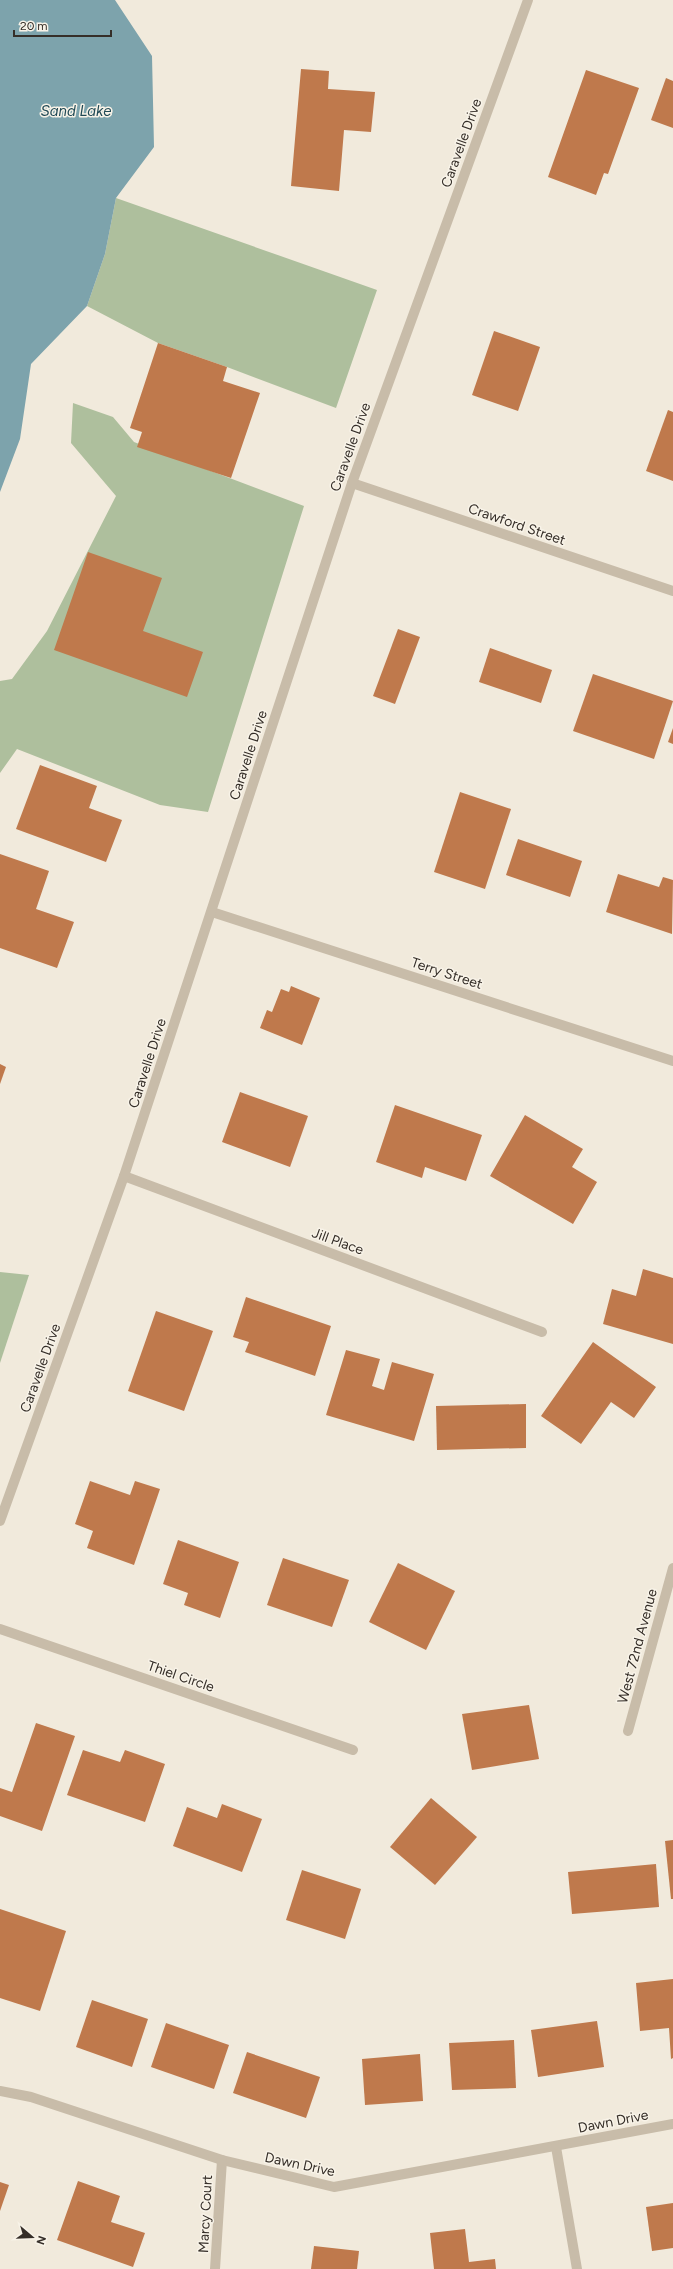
<svg xmlns="http://www.w3.org/2000/svg" width="673" height="2269" viewBox="0 0 673 2269" font-family="Figtree,sans-serif">
  <rect width="100%" height="100%" fill="#f1eadc"/>
  <g fill="#aebf9d">
    <polygon points="116,198 377,290 336,408 227,367 158,343 87,306 105,254"/>
    <polygon points="73,403 113,417 134,442 304,506 208,812 160,805 17,749 0,773 0,681 12,679 47,631 116,496 71,443"/>
    <polygon points="0,1272 29,1275 0,1363"/>
  </g>
  <polygon fill="#7da3ac" points="0,0 115,0 152,56 154,147 116,198 105,254 87,306 31,364 20,439 0,492"/>
  <g fill="#bf794c">
    <polygon points="301,69 329,71 328,89 375,92 371,132 344,130 339,191 291,186"/>
    <polygon points="586,70 639,88 608,174 604,173 596,195 548,177"/>
    <polygon points="666,78 673,81 673,128 651,120"/>
    <polygon points="494,331 540,347 518,411 472,395"/>
    <polygon points="158,343 227,367 223,381 260,393 231,478 137,447 142,432 130,428"/>
    <polygon points="668,410 673,412 673,481 646,471"/>
    <polygon points="88,552 162,578 143,631 203,652 187,697 54,650"/>
    <polygon points="398,629 420,637 395,704 373,696"/>
    <polygon points="490,648 552,670 541,703 479,682"/>
    <polygon points="593,674 673,701 654,759 573,731"/>
    <polygon points="673,728 673,744 668,742"/>
    <polygon points="40,765 97,786 89,808 122,820 106,862 16,829"/>
    <polygon points="460,792 511,809 485,889 434,872"/>
    <polygon points="518,839 582,861 570,897 506,875"/>
    <polygon points="0,854 49,871 36,909 74,922 57,968 0,948"/>
    <polygon points="618,874 659,887 663,877 673,880 672,934 606,912"/>
    <polygon points="291,986 320,998 302,1045 260,1028 267,1010 272,1012 281,989 289,992"/>
    <polygon points="0,1064 6,1067 0,1084"/>
    <polygon points="240,1092 308,1116 290,1167 222,1142"/>
    <polygon points="395,1105 482,1135 466,1181 425,1167 422,1178 376,1162"/>
    <polygon points="525,1115 583,1149 572,1167 597,1182 573,1224 490,1176"/>
    <polygon points="643,1269 673,1278 673,1344 603,1324 612,1289 636,1296"/>
    <polygon points="246,1297 331,1326 315,1376 245,1352 249,1342 233,1337"/>
    <polygon points="156,1311 213,1331 184,1411 128,1391"/>
    <polygon points="593,1342 656,1387 634,1418 611,1402 581,1444 541,1416"/>
    <polygon points="346,1350 380,1359 372,1386 384,1390 392,1362 434,1374 414,1441 326,1415"/>
    <polygon points="526,1404 526,1448 437,1450 436,1406"/>
    <polygon points="90,1481 130,1495 135,1481 160,1489 134,1565 87,1548 93,1531 75,1524"/>
    <polygon points="178,1540 239,1562 220,1618 184,1605 188,1593 163,1584"/>
    <polygon points="283,1558 349,1580 332,1627 267,1605"/>
    <polygon points="398,1563 455,1591 426,1650 369,1622"/>
    <polygon points="529,1705 539,1759 472,1770 462,1714"/>
    <polygon points="36,1723 75,1736 42,1831 0,1816 0,1788 12,1792"/>
    <polygon points="83,1750 120,1762 125,1750 165,1764 145,1822 67,1795"/>
    <polygon points="431,1798 477,1837 435,1885 390,1847"/>
    <polygon points="222,1804 262,1819 242,1872 173,1846 187,1807 217,1818"/>
    <polygon points="673,1840 673,1899 671,1899 665,1841"/>
    <polygon points="656,1864 659,1907 572,1914 568,1872"/>
    <polygon points="302,1870 361,1889 345,1939 286,1920"/>
    <polygon points="0,1909 66,1931 40,2011 0,1998"/>
    <polygon points="673,1979 673,2058 671,2059 669,2028 640,2031 636,1983"/>
    <polygon points="92,2000 148,2019 132,2067 76,2047"/>
    <polygon points="597,2021 604,2067 538,2077 531,2030"/>
    <polygon points="166,2023 229,2045 214,2089 151,2067"/>
    <polygon points="514,2040 516,2088 452,2090 449,2043"/>
    <polygon points="247,2052 320,2077 306,2118 233,2093"/>
    <polygon points="420,2054 423,2101 365,2105 362,2059"/>
    <polygon points="78,2181 120,2196 111,2222 145,2233 133,2267 57,2240"/>
    <polygon points="0,2182 9,2185 0,2211"/>
    <polygon points="673,2203 673,2248 652,2251 646,2207"/>
    <polygon points="465,2229 469,2262 495,2259 496,2269 434,2269 430,2233"/>
    <polygon points="314,2246 359,2251 357,2269 311,2269"/>
  </g>
  <g fill="none" stroke-linecap="round" stroke-linejoin="round">
    <g stroke="#c8bca9" stroke-width="10">
      <polyline points="352,483 673,591"/>
      <polyline points="212,912 673,1061"/>
      <polyline points="124,1176 542,1332"/>
      <polyline points="0,1521 124,1176 352,483 528,0"/>
      <polyline points="0,1629 353,1750"/>
      <polyline points="628,1731 673,1568"/>
      <polyline points="0,2091 31,2097 222,2160 334,2187 673,2124"/>
      <polyline points="556,2147 577,2269"/>
      <polyline points="215,2269 222,2160"/>
    </g>
  </g>
  <g text-anchor="middle" stroke-width="3" stroke-linejoin="round" paint-order="stroke">
    <g font-size="14" fill="#352e28" stroke="#f8f3e8">
      <text transform="translate(461 143) rotate(-70)" y="5">Caravelle Drive</text>
      <text transform="translate(350 447) rotate(-70)" y="5">Caravelle Drive</text>
      <text transform="translate(517 524) rotate(19)" y="5">Crawford Street</text>
      <text transform="translate(248 755) rotate(-72)" y="5">Caravelle Drive</text>
      <text transform="translate(447 973) rotate(18)" y="5">Terry Street</text>
      <text transform="translate(147 1063) rotate(-72)" y="5">Caravelle Drive</text>
      <text transform="translate(338 1241) rotate(20)" y="5">Jill Place</text>
      <text transform="translate(40 1368) rotate(-70)" y="5">Caravelle Drive</text>
      <text transform="translate(637 1646) rotate(-75)" y="5">West 72nd Avenue</text>
      <text transform="translate(181 1676) rotate(19)" y="5">Thiel Circle</text>
      <text transform="translate(613 2121) rotate(-11)" y="5">Dawn Drive</text>
      <text transform="translate(300 2164) rotate(12)" y="5">Dawn Drive</text>
      <text transform="translate(205 2214) rotate(-87)" y="5">Marcy Court</text>
    </g>
    <g font-size="15" font-style="italic" fill="#204955" stroke="#f8f3e8">
      <text x="76" y="116">Sand Lake</text>
    </g>
  </g>
  <g transform="translate(32 2237) rotate(109)" stroke="#f8f3e8" stroke-width="3" paint-order="stroke">
  <path d="M0-3L7 15L0 10L-7 15Z" fill="#352e28"/>
  <text y="-6" font-size="11" font-weight="bold" text-anchor="middle" fill="#352e28">N</text>
  </g>
  <path d="M14 30v6h97v-6" fill="none" stroke="#352e28" stroke-width="2"/>
  <text x="20" y="30" font-size="12" fill="#352e28" stroke="#f8f3e8" stroke-width="3" paint-order="stroke">20 m</text>
</svg>
